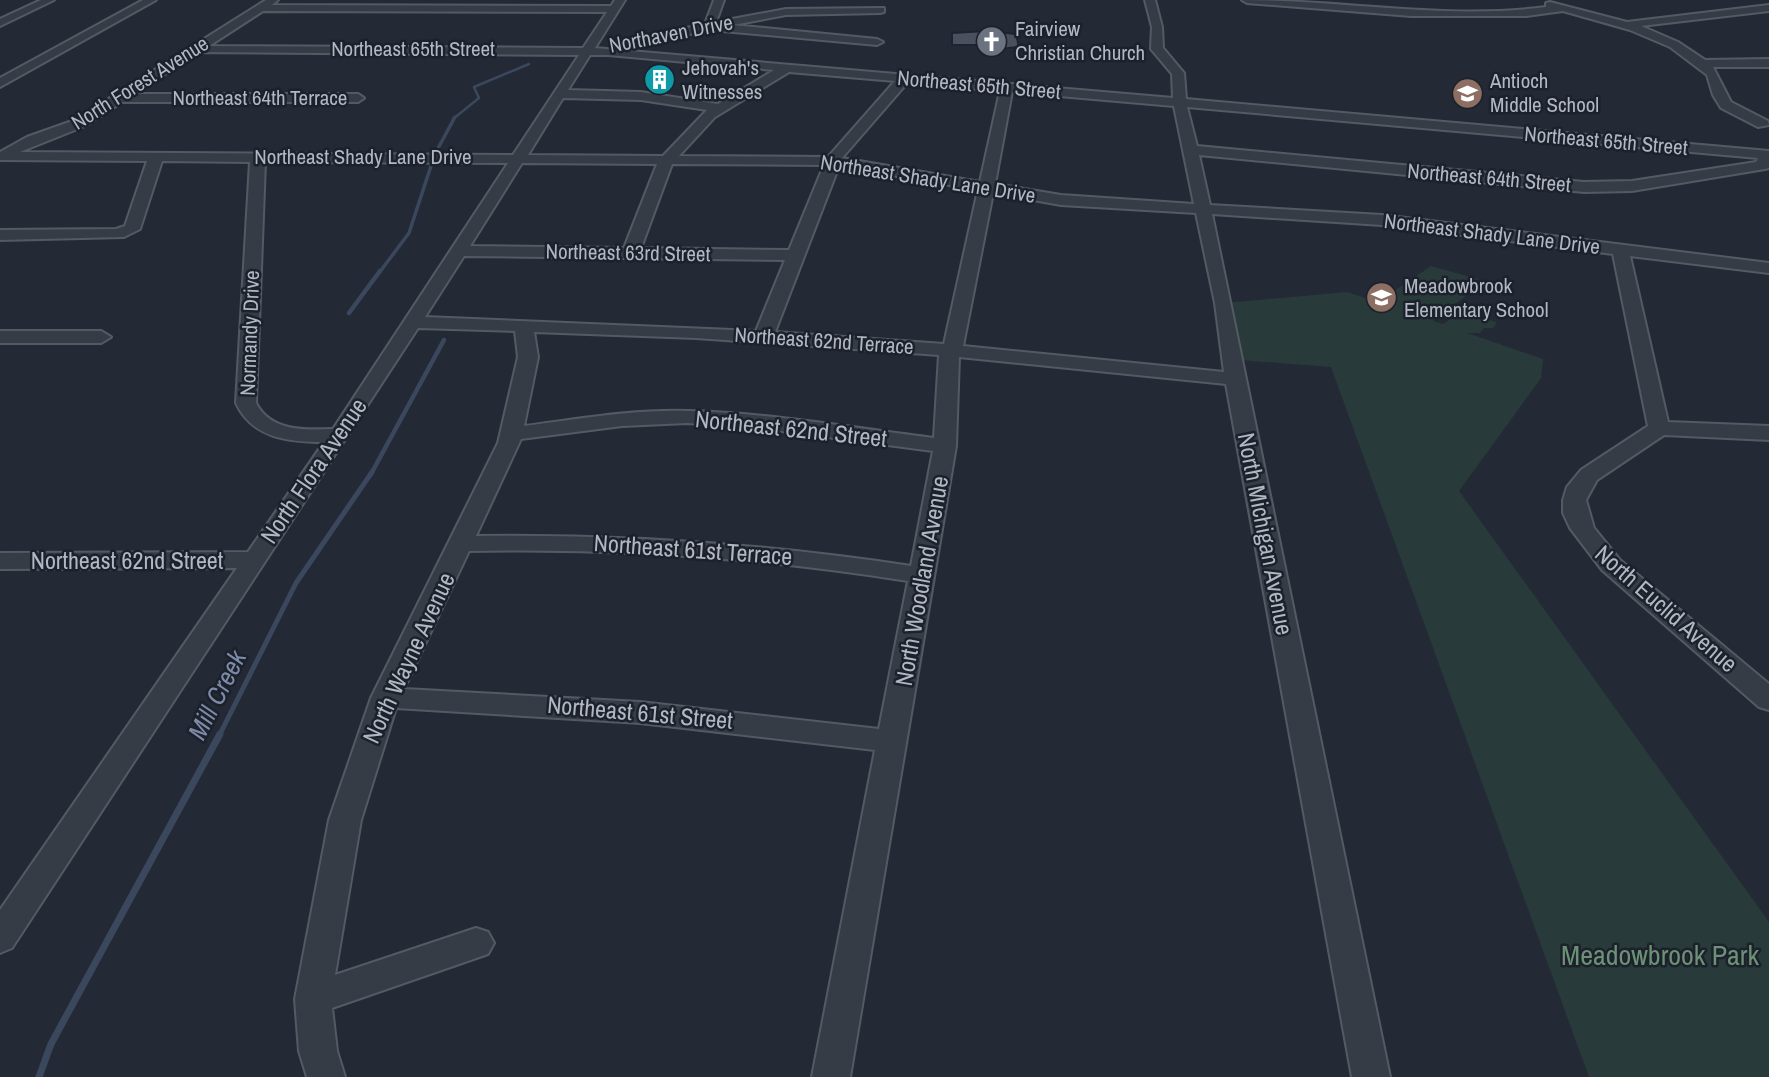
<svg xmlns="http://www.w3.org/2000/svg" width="1769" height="1077" viewBox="0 0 1769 1077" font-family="'Archivo Narrow',sans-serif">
  <rect width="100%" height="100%" fill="#232a36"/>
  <polygon fill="#293a3b" points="1431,266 1485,281 1433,321 1443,324 1460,313 1497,322 1493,328 1484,328 1480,333 1467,333 1543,359 1541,378 1459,491 1769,922 1769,1077 1589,1077 1331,367 1227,359 1224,303 1347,292 1378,302"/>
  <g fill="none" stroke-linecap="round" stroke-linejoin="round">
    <polyline stroke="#3a475d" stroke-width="2.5" points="453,119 479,98 474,87 529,64"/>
    <g stroke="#3a475d" stroke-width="3.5">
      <polyline points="436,152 455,117"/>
      <polyline points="379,273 409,233 432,163"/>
    </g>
    <g stroke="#3a475d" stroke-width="4.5">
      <polyline points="349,313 380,271"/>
      <polyline points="371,474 444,340"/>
    </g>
    <polyline stroke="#3a475d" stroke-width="5" points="219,736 296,583 372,472"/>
    <polyline stroke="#3a475d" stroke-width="7" points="39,1077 51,1044 220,734"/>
  </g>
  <polygon fill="#49515f" stroke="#1e232d" stroke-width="2" points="986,31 1016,34 1019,47 980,51 979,45 952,45 952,33"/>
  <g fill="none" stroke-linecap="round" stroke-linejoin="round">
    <defs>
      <g id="minor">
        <polygon points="41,0 54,0 0,26 0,19"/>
        <polygon points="143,0 156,0 0,87 0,78"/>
        <path d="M266,0H278L272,5L611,6L615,0H625L595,48L1173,98L1172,74L1151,49L1152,27L1145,0H1155L1162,27L1163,48L1184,73L1186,99L1769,151V168L1765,169L1632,191L1584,192L1199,155L1210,205L1382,215L1769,263V273L1630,256L1668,422L1769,426V440L1664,435L1597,480L1586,500L1594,528L1620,560L1769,684V710L1759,707L1602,570L1570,528L1563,513V500L1567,487L1581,470L1648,426L1613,254L1382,225L1212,214L1390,1077H1352L1226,384L959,357L956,446L850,1077H812L875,750L640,723L396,708L361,820L335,975L476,928L488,932L494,943L488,954L332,1008L337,1051L345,1077H307L299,1051L295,999L329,820L371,698L498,443L518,357L515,331L418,328L12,948L0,953V910L237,568L0,569V553L248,552L324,442C288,442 252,438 236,403L250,162L162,161L140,229L124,237L0,240V230L116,229L125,226L147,161L0,160V152L27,137L75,120ZM263,11L607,12L583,48L209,46ZM199,52L579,55L513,155L20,152L85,126L122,102H358L364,98L358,94H134ZM590,55H608L774,70L718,104L641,92L568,90ZM789,72L895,81L828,157L679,156L715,117ZM908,82L1000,91L980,182L842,158ZM1012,92L1174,106L1194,204L1061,195L995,184ZM563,98L641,100L707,110L663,156L528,155ZM1187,107L1758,158L1756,162L1632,181L1584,182L1197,146ZM265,162L508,163L333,429C305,430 271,432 256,403ZM522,163L657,164L624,248L470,246ZM672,164L824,165L789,250L641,248ZM839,166L978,190L944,344L775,332ZM993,193L1061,205L1196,213L1215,303L1224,372L963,346ZM464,256L785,260L756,331L425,317ZM534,332L696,338L939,355L934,438C853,428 771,413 689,411C634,409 578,419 524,426L538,357ZM687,423L750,427L933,451L911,566C766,544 622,534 476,536L521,439L622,426ZM469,551C616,548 762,558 908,581L879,729L640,702L404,689Z"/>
        <polygon points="714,0 724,0 716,22 786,9 884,8 884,12 880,13 786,15 733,25 877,39 883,42 877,45 711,30 619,47 613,44 705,24"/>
        <path d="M1242,0C1343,0 1445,20 1546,7V3L1550,2L1627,22L1769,5V11L1641,26L1678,42L1705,60L1769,59V67H1713L1731,102L1768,121L1769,125L1758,127L1721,108L1713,95L1707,75L1670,47L1630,30L1563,11L1526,16H1411L1247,3Z"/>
        <polygon points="0,331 101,331 111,337 101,343 0,343"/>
      </g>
    </defs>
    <use href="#minor" stroke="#545a64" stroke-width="4"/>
    <use href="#minor" fill="#363c46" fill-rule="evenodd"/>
  </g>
  <defs>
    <symbol id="church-disc" viewBox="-11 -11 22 22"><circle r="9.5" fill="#6b7280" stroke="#1c212b"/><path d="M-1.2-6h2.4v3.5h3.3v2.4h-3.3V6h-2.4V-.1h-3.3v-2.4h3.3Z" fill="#fff"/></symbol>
    <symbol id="building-disc" viewBox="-11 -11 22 22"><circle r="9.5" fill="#0f9aa8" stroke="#1c212b"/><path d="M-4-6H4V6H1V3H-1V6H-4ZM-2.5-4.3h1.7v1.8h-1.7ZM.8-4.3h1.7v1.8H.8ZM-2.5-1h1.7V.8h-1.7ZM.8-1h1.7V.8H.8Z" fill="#fff"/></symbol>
    <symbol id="school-disc" viewBox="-11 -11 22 22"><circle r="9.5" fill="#8d6e63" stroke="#1c212b"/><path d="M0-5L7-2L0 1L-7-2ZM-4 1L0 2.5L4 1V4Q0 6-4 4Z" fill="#fff"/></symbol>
  </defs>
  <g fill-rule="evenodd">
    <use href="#church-disc" x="974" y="24" width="35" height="35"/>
    <use href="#building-disc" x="642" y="62" width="35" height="35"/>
    <use href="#school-disc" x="1450" y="76" width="35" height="35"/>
    <use href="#school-disc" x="1364" y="280" width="35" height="35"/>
  </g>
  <g text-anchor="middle" stroke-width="5" stroke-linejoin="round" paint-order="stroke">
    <g font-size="21" fill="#b1b7c3" stroke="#1c212b" text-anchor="start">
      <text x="1015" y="36">Fairview<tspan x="1015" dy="24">Christian Church</tspan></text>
      <text x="682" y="75">Jehovah's<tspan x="682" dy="24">Witnesses</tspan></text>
      <text x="1490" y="88">Antioch<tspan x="1490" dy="24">Middle School</tspan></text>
      <text x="1404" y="293">Meadowbrook<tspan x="1404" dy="24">Elementary School</tspan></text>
    </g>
    <g font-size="21" fill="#b1b7c3" stroke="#1c212b">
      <text transform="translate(671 34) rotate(-11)" y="7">Northaven Drive</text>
      <text x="413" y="56">Northeast 65th Street</text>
      <text transform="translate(140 83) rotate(-32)" y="7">North Forest Avenue</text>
      <text transform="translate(979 85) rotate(5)" y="7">Northeast 65th Street</text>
      <text x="260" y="105">Northeast 64th Terrace</text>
      <text transform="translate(1606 141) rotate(5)" y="7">Northeast 65th Street</text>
      <text x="363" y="164">Northeast Shady Lane Drive</text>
      <text transform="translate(1489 178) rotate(5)" y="7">Northeast 64th Street</text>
      <text transform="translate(928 179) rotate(9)" y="7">Northeast Shady Lane Drive</text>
      <text transform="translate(1492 234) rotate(7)" y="7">Northeast Shady Lane Drive</text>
      <text transform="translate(628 253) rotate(1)" y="7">Northeast 63rd Street</text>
      <text transform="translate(250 333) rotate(-88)" y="7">Normandy Drive</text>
      <text transform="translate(824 341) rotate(4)" y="7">Northeast 62nd Terrace</text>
    </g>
    <g font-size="24" fill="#b1b7c3" stroke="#1c212b">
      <text transform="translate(791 429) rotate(6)" y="8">Northeast 62nd Street</text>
      <text transform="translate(314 471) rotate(-56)" y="8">North Flora Avenue</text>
      <text transform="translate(1265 534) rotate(79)" y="8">North Michigan Avenue</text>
      <text transform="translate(693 550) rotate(4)" y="8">Northeast 61st Terrace</text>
      <text x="127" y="569">Northeast 62nd Street</text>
      <text transform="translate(922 581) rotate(-80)" y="8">North Woodland Avenue</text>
      <text transform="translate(1666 609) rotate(41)" y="8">North Euclid Avenue</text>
      <text transform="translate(409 658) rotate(-65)" y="8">North Wayne Avenue</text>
      <text transform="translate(640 713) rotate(5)" y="8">Northeast 61st Street</text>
    </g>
    <g font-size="26" font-style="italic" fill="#7c8ca8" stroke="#1c212b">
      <text transform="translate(217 695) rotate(-63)" y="9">Mill Creek</text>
    </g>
    <g font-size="28" fill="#6b9176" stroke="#1c212b">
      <text x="1660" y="965">Meadowbrook Park</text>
    </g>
  </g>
</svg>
